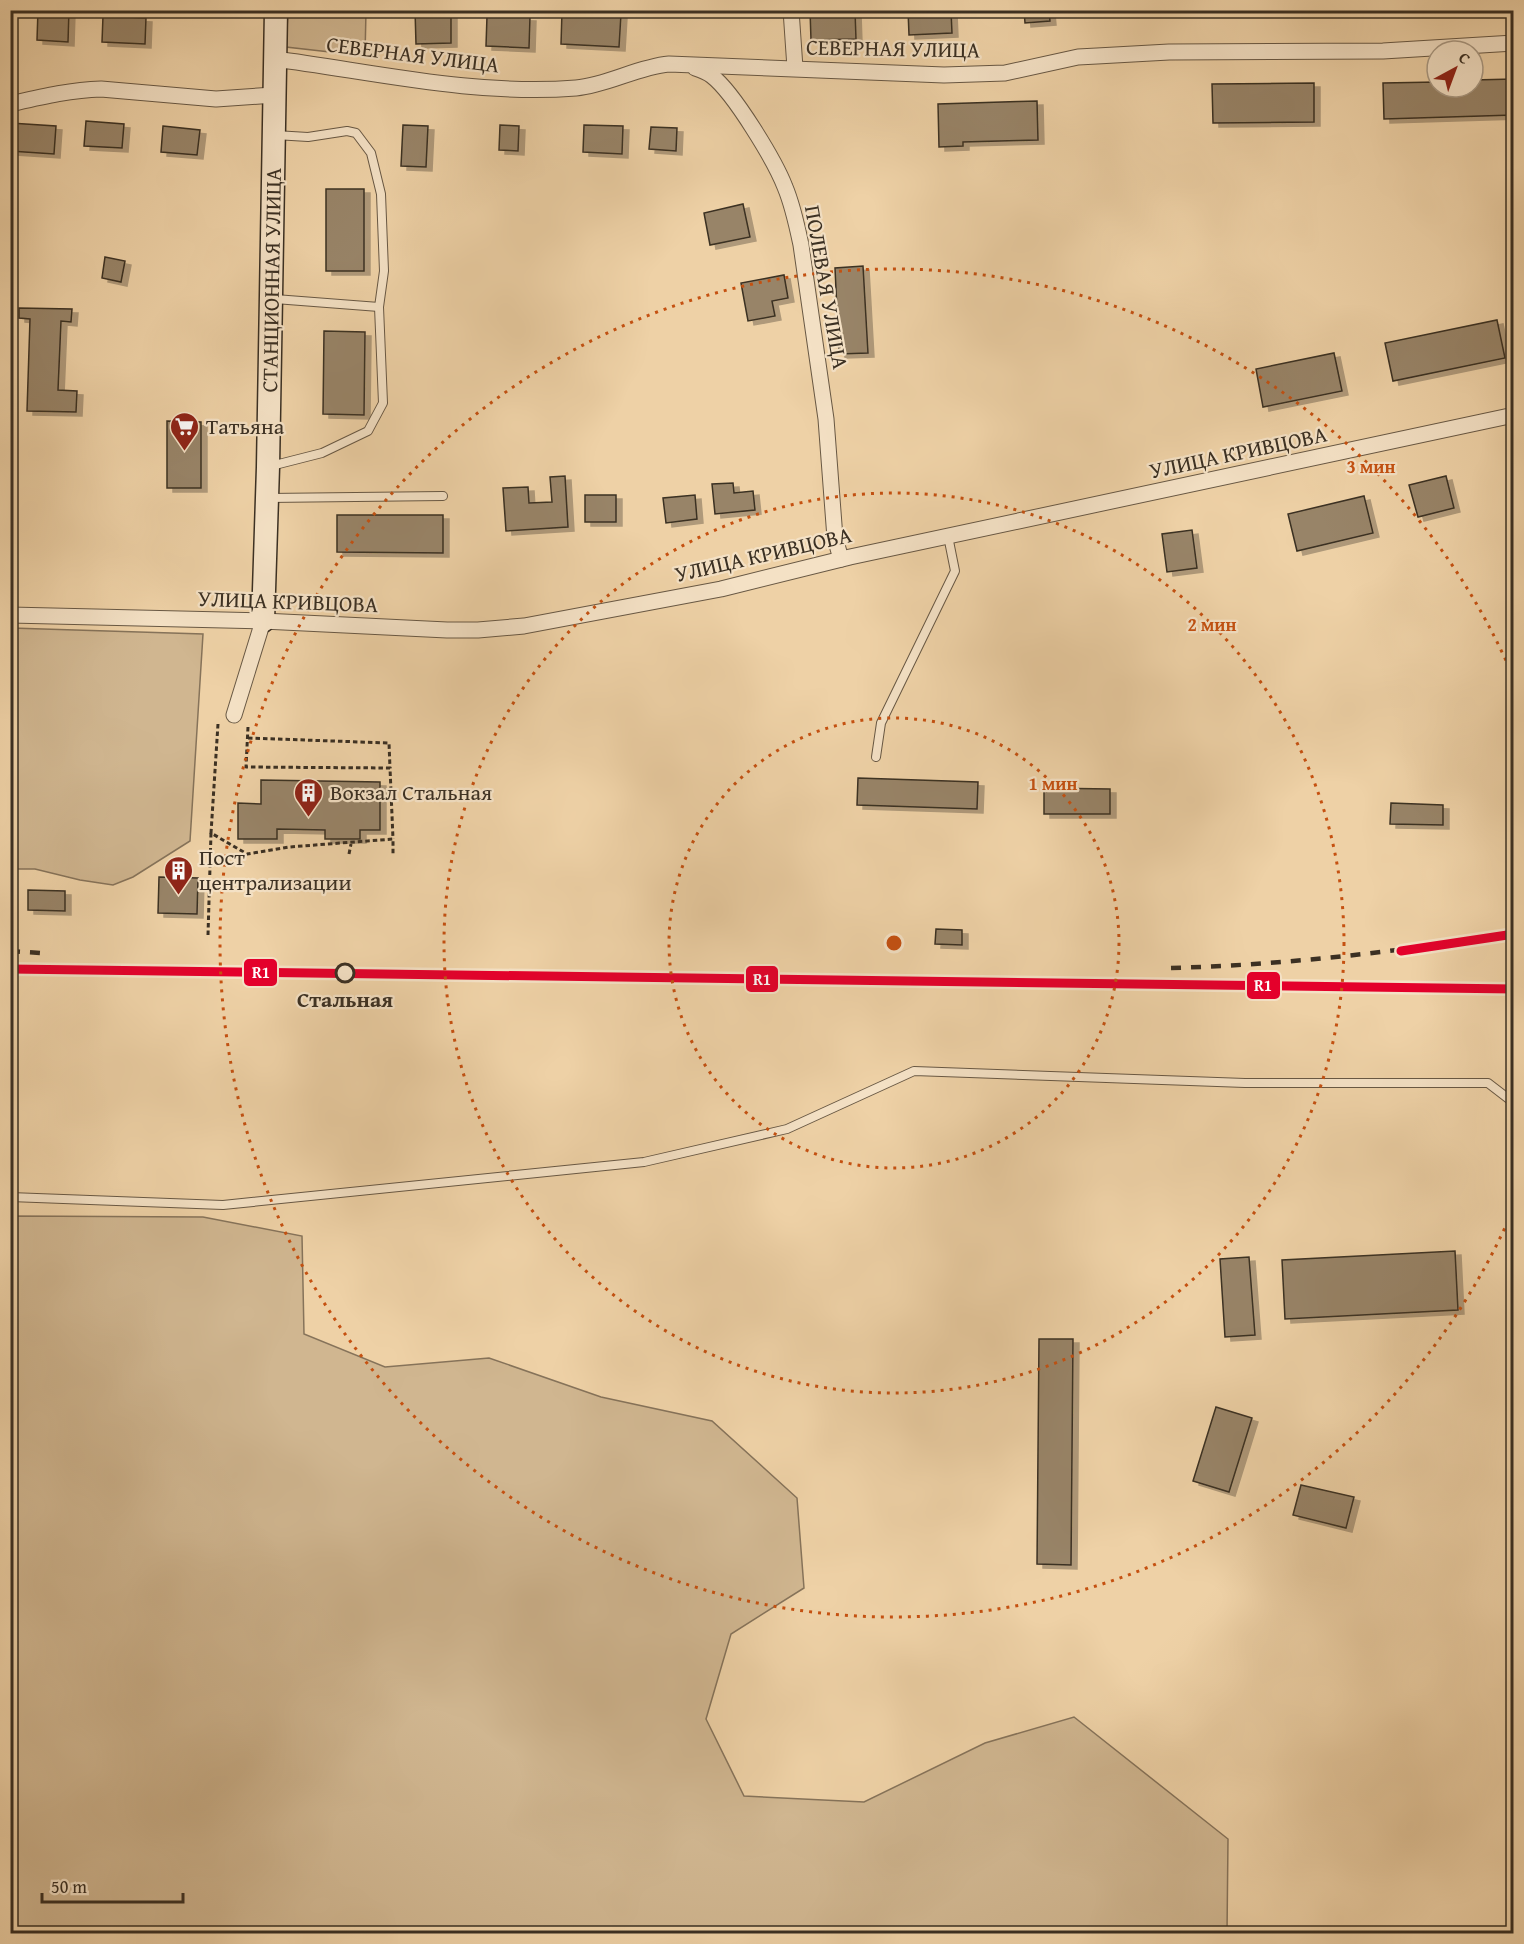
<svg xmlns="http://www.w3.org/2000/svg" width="1524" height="1944" viewBox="0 0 1524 1944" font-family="'Gentium Book Plus',serif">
  <defs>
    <filter id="shadow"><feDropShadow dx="6" dy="4" stdDeviation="0" flood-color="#0004"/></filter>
  </defs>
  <rect width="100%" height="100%" fill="#eed1a6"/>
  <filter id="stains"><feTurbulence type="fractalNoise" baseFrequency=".00333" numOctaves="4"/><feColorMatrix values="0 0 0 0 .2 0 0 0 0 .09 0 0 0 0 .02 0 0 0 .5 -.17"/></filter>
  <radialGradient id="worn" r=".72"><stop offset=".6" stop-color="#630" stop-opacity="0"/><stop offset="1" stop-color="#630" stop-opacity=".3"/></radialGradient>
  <g fill="#d0b690" stroke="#86735a" stroke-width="1.5">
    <polygon points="288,11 366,11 365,56 286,47"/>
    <polygon points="11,628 203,634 190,841 133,877 113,885 80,880 35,869 11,869"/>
    <polygon points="11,1216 203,1217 302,1236 304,1334 385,1367 489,1358 601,1397 712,1421 797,1498 804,1588 731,1634 706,1719 744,1796 864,1802 985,1743 1074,1717 1228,1839 1227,1933 11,1933"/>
  </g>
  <g fill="#988467" stroke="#3b3023" stroke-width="1.5" filter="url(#shadow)">
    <polygon points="38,10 69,10 68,42 37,40"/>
    <polygon points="415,10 451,10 451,43 416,44"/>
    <polygon points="810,10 855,10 856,39 811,40"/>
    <polygon points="908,10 951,10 952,33 909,35"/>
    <polygon points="1024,10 1049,10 1050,21 1025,23"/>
    <polygon points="562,11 621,14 619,47 561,44"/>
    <polygon points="103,16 146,18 145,44 102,42"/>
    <polygon points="487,16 530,17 529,48 486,46"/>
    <polygon points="1514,79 1514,115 1384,119 1383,83 1437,82 1437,87 1473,87 1473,80"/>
    <polygon points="1314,83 1314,122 1213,123 1212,84"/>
    <polygon points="1037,101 1038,140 963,142 963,146 939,147 938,104"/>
    <polygon points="86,121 124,124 122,148 84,146"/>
    <polygon points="10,123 56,126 54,154 10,151"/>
    <polygon points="403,125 428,126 426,167 401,166"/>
    <polygon points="500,125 519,126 518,151 499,150"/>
    <polygon points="584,125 623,126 622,154 583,152"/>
    <polygon points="163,126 200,130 197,155 161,152"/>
    <polygon points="651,127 677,128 676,151 649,149"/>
    <rect x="326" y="189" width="38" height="82"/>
    <polygon points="743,204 750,237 710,245 704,213"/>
    <polygon points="105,257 125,261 121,282 102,278"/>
    <polygon points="863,266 868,353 839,354 835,268"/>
    <polygon points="784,275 788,298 772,301 775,316 748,321 741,283"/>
    <polygon points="19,308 72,309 71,322 61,321 58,390 77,391 76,412 27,411 30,319 19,318"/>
    <polygon points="1497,320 1505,358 1393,381 1385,343"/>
    <polygon points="324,331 365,332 364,415 323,414"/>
    <polygon points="1334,353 1342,391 1263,407 1256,369"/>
    <polygon points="167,421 201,422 201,488 167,488"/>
    <polygon points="565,476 568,527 506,531 503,488 528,487 529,503 552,502 550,477"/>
    <polygon points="1446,476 1454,508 1418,517 1409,485"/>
    <polygon points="733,483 734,493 753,491 755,510 715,514 712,484"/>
    <rect x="585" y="495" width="31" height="27"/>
    <polygon points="695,495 697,519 666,523 663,498"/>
    <polygon points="1364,496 1373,533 1297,551 1288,514"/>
    <polygon points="337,515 443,515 443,553 337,552"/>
    <polygon points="1192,530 1197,568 1167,572 1162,534"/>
    <polygon points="858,778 978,782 977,809 857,805"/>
    <polygon points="261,780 380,782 380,830 360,830 360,839 325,839 325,830 277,829 277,839 238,839 238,803 261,804"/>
    <polygon points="1044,788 1110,789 1110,814 1044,814"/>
    <polygon points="1391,803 1443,805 1443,825 1390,824"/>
    <polygon points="159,877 198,878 197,914 158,913"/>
    <polygon points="28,890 65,891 65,911 28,910"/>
    <polygon points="936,929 962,930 962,945 935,944"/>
    <polygon points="1455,1251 1458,1310 1285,1319 1282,1260"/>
    <polygon points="1249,1257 1255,1335 1225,1337 1220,1259"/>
    <polygon points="1039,1339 1073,1339 1071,1565 1037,1564"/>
    <polygon points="1216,1407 1252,1418 1229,1492 1193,1481"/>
    <polygon points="1301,1485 1354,1497 1346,1528 1293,1515"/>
  </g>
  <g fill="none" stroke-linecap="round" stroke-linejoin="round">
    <defs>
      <g id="lane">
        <polyline points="275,299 379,307 384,271 381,194 371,153 356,133 347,131 308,137 275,135"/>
        <polyline points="271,466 322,453 368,431 383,403 379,307"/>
        <polyline points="268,498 443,496"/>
        <polyline points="876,757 881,723 955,571 948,536"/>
        <polyline points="10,1197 223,1205 644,1162 787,1129 914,1071 1245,1083 1488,1083 1514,1103"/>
      </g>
      <g id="street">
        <polyline points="791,10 795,68"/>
        <path d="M275,59C374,72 475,96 576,88C608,85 637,67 669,64L944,75L1005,73L1078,57L1097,56L1169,52L1383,51L1514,43"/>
        <path d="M695,68C701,70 707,72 712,76C734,93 775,161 785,187C793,206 797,226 801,245L826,419L835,538L841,559"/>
        <path d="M10,104C41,97 70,90 101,89L216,99L274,95"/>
        <polyline points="10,615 263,621 447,630 478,630 524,626 721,589 850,557 1514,415"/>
        <polyline points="234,715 263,621"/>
      </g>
      <polyline id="secondary" points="263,621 268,467 276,10"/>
    </defs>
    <use href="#lane" stroke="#685844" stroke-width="10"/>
    <use href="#street" stroke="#685844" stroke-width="17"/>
    <use href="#secondary" stroke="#3b3023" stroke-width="25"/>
    <g stroke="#3b3023" stroke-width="3" stroke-dasharray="4.5 3" stroke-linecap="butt">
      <polyline points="218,724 211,833 247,854 289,847 393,839 393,854"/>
      <polyline points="248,727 246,767 390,768 393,839"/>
      <polyline points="248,738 389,743 390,768"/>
      <polyline points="349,854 351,844"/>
      <polyline points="208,935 211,833"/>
    </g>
    <use href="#lane" stroke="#f4e1c5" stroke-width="8"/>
    <use href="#street" stroke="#f4e1c5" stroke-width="15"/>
    <use href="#secondary" stroke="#f4e1c5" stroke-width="22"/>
    <g stroke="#3b3023" stroke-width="4.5" stroke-dasharray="10 10" stroke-linecap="butt">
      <polyline points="10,951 40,953"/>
      <path d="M1171,968C1286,965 1399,951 1514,934"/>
    </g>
    <defs>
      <g id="rail-1">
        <polyline points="1401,951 1514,934"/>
        <polyline points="10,969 1514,989"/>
      </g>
    </defs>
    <use href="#rail-1" stroke="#f4e1c5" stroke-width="14"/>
    <use href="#rail-1" stroke="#e4002b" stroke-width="9"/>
  </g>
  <g fill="none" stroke="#c55111" stroke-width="3" stroke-dasharray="3 6">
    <circle cx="894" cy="943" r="225"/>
    <circle cx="894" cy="943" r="450"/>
    <path d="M1512 1212A674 674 0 1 1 1512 674"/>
  </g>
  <defs>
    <symbol id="supermarket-pin" viewBox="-11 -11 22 30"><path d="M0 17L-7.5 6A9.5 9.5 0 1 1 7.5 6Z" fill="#8f2418" stroke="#f4e1c5"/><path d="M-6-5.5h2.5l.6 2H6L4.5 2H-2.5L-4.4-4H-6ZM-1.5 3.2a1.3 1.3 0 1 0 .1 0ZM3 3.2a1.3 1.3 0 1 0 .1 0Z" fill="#fff"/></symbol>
    <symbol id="building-pin" viewBox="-11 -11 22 30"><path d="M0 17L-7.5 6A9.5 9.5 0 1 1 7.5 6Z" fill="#8f2418" stroke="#f4e1c5"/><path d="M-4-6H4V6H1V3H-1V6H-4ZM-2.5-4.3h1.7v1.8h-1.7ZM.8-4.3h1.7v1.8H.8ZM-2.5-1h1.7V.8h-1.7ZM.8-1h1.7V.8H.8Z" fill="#fff"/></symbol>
  </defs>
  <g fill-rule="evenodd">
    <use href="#supermarket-pin" x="168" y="410" width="33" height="45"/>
    <use href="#building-pin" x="292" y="776" width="33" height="45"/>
    <use href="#building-pin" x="162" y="854" width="33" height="45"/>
  </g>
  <circle fill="#f4e1c5" stroke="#3b3023" stroke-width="3" cx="345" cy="973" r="9"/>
  <g text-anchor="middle" stroke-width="4.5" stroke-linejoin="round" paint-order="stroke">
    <g font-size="22" fill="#3b3023" stroke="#f4e1c5">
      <text transform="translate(893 48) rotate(1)" y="8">СЕВЕРНАЯ УЛИЦА</text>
      <text transform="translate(413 54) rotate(7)" y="8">СЕВЕРНАЯ УЛИЦА</text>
      <text transform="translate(271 280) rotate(-89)" y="8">СТАНЦИОННАЯ УЛИЦА</text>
      <text transform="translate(827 287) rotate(80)" y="8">ПОЛЕВАЯ УЛИЦА</text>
      <text transform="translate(1238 452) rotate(-12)" y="8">УЛИЦА КРИВЦОВА</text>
      <text transform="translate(763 554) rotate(-13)" y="8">УЛИЦА КРИВЦОВА</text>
      <text transform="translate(288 601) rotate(2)" y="8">УЛИЦА КРИВЦОВА</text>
    </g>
    <g font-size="22" fill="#3b3023" stroke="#f4e1c5" text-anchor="start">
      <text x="206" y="434">Татьяна</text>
      <text x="330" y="800">Вокзал Стальная</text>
      <text x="199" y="865">Пост<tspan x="199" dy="25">централизации</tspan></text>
    </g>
    <g font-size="22" font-weight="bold" fill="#3b3023" stroke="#f4e1c5">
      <text x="345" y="1007">Стальная</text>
    </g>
  </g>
  <circle cx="894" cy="943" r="9" fill="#c55111" stroke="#f4e1c5" stroke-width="3"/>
  <g font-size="18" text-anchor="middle" font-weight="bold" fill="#c55111" stroke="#f4e1c5" stroke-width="4.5" stroke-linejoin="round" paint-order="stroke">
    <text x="1371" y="473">3 мин</text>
    <text x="1212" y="631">2 мин</text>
    <text x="1053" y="790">1 мин</text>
  </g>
  <g stroke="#f4e1c5" stroke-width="2">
    <rect x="243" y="958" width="35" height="29" rx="6" fill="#e4002b"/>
    <rect x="745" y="965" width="34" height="28" rx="6" fill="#e4002b"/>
    <rect x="1246" y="971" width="35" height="29" rx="6" fill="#e4002b"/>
  </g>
  <g font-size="16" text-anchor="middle" font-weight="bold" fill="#fff">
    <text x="261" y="978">R1</text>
    <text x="762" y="985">R1</text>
    <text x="1263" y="991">R1</text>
  </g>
  <rect width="1524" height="1944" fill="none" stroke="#eed1a6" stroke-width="36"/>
  <rect x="12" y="12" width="1500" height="1920" fill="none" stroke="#3b3023" stroke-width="3"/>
  <rect x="18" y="18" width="1488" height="1908" fill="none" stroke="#3b3023" stroke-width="1.5"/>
  <g transform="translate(1455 69) rotate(41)"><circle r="28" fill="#f4e1c5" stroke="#aa9a84" stroke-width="1.5"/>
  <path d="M0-4.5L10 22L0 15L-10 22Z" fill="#8f2418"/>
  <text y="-9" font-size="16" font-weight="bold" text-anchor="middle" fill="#3b3023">С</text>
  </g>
  <path d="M42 1893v9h141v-9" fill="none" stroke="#3b3023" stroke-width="3"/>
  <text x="51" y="1893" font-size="18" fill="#3b3023" stroke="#f4e1c5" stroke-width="4.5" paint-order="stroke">50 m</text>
  <rect width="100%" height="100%" filter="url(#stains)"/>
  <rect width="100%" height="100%" fill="url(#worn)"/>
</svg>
